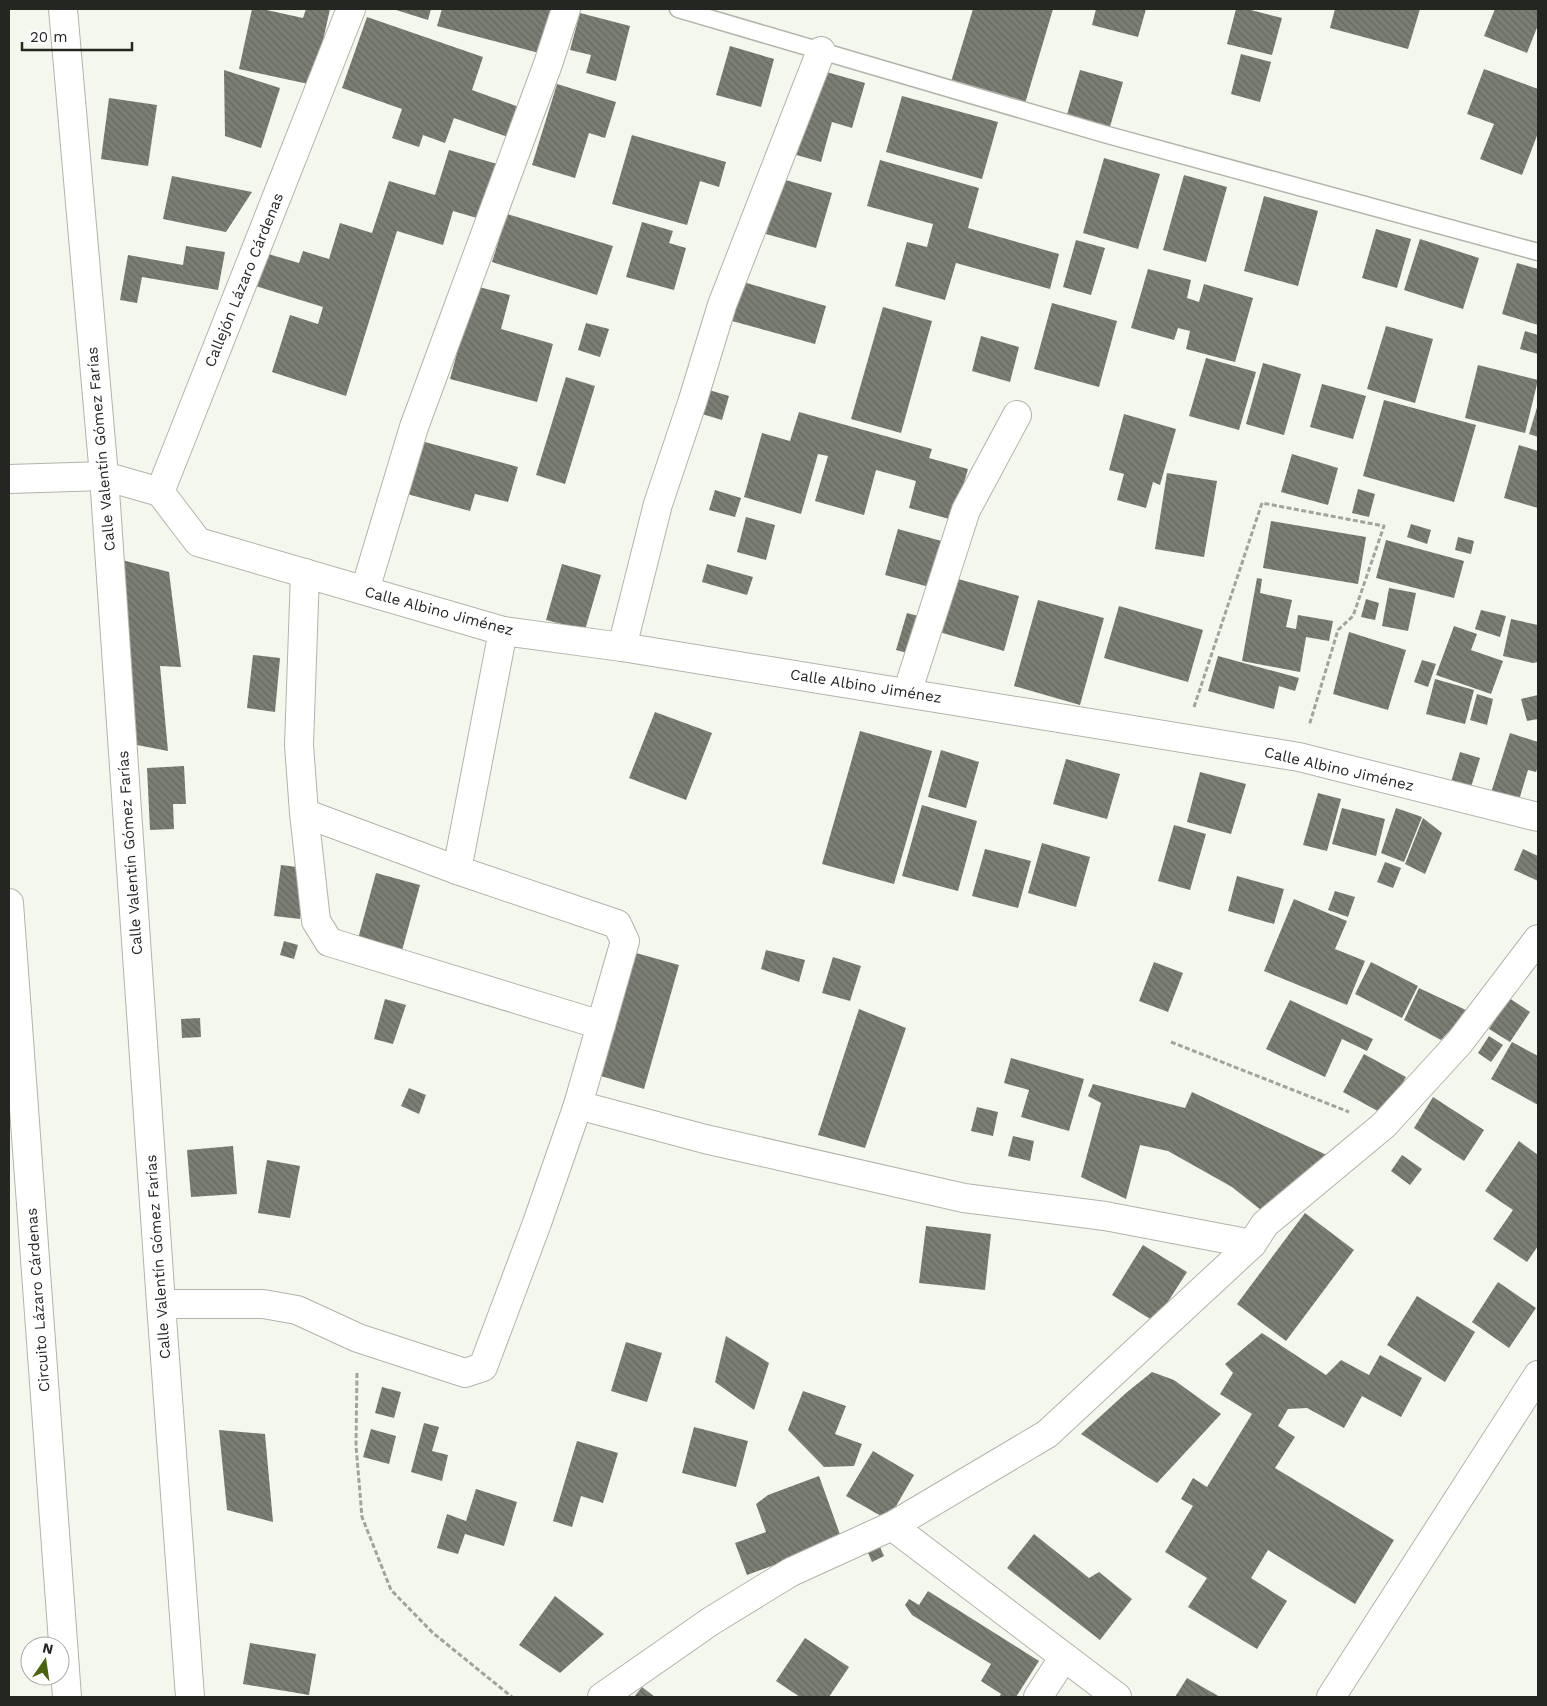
<svg xmlns="http://www.w3.org/2000/svg" width="1547" height="1706" viewBox="0 0 1547 1706" font-family="'Work Sans',sans-serif">
  <defs>
    <pattern id="building-back-hatch" width="6" height="6" patternUnits="userSpaceOnUse" patternTransform="scale(1.25)"><rect width="6" height="6" fill="#7b7e75"/><path d="M-1 5l2 2M0 0l6 6M5-1l2 2" fill="none" stroke="#656760"/></pattern>
  </defs>
  <rect width="100%" height="100%" fill="#f3f7ed"/>
  <g fill="url(#building-back-hatch)">
    <polygon points="252,9 262,9 303,18 306,9 330,9 313,85 239,69"/>
    <polygon points="393,9 431,9 428,20"/>
    <polygon points="442,9 551,9 539,53 437,26"/>
    <polygon points="973,9 1053,9 1024,107 950,85"/>
    <polygon points="1096,9 1146,9 1138,37 1092,25"/>
    <polygon points="1236,9 1247,9 1282,18 1272,55 1227,44"/>
    <polygon points="1335,9 1420,9 1408,49 1330,28"/>
    <polygon points="1495,9 1538,9 1538,25 1527,53 1484,36"/>
    <polygon points="580,13 630,26 616,81 586,73 591,55 570,50"/>
    <polygon points="367,17 483,57 472,90 522,108 511,138 454,118 445,143 423,135 419,147 392,138 402,109 342,88"/>
    <polygon points="730,46 774,59 761,107 716,95"/>
    <polygon points="1241,54 1271,62 1260,102 1231,94"/>
    <polygon points="1484,69 1538,89 1538,133 1522,175 1480,159 1494,124 1467,114"/>
    <polygon points="224,70 280,88 261,148 225,136"/>
    <polygon points="1080,70 1123,82 1109,130 1066,118"/>
    <polygon points="823,71 865,83 852,128 832,122 821,162 793,154"/>
    <polygon points="557,84 616,102 605,138 589,133 575,178 532,165"/>
    <polygon points="902,96 998,122 982,179 886,152"/>
    <polygon points="109,98 157,105 148,166 101,159"/>
    <polygon points="632,135 726,162 719,187 700,181 687,225 612,204"/>
    <polygon points="449,150 504,166 487,221 453,211 443,245 397,231 346,396 272,372 290,315 318,324 323,307 246,283 258,251 299,263 303,251 329,259 340,223 372,233 389,181 435,195"/>
    <polygon points="1104,158 1160,174 1138,249 1083,233"/>
    <polygon points="880,160 979,188 968,228 1059,254 1050,289 956,263 945,300 895,286 907,242 927,247 933,224 867,206"/>
    <polygon points="1184,175 1227,187 1206,262 1163,250"/>
    <polygon points="172,176 252,192 226,232 163,219"/>
    <polygon points="782,179 832,193 816,248 766,234"/>
    <polygon points="1264,196 1318,211 1298,286 1244,271"/>
    <polygon points="507,214 613,246 597,295 492,262"/>
    <polygon points="642,222 673,231 669,243 686,248 674,290 626,277"/>
    <polygon points="1376,229 1411,239 1397,288 1362,278"/>
    <polygon points="1420,239 1479,258 1463,309 1404,290"/>
    <polygon points="1076,240 1105,248 1091,295 1063,287"/>
    <polygon points="186,246 225,252 218,290 142,277 137,303 120,300 128,255 183,265"/>
    <polygon points="1517,263 1538,269 1538,325 1502,314"/>
    <polygon points="1148,269 1191,280 1187,298 1199,302 1204,284 1253,298 1235,362 1186,349 1190,331 1178,328 1174,340 1131,328"/>
    <polygon points="743,282 826,306 815,344 732,321"/>
    <polygon points="475,286 510,295 501,329 553,344 537,402 450,379"/>
    <polygon points="1052,303 1117,321 1099,387 1034,369"/>
    <polygon points="883,307 932,321 901,433 851,419"/>
    <polygon points="586,323 609,329 600,357 578,350"/>
    <polygon points="1386,326 1433,339 1415,403 1367,389"/>
    <polygon points="1525,331 1538,335 1538,354 1520,349"/>
    <polygon points="981,336 1019,347 1010,382 972,371"/>
    <polygon points="1206,358 1256,372 1239,430 1189,416"/>
    <polygon points="1263,363 1301,374 1284,435 1246,424"/>
    <polygon points="1478,365 1538,380 1525,433 1465,418"/>
    <polygon points="566,377 595,386 565,484 536,475"/>
    <polygon points="1322,384 1366,396 1353,439 1310,427"/>
    <polygon points="709,390 729,396 722,420 702,414"/>
    <polygon points="1384,400 1476,425 1454,502 1363,476"/>
    <polygon points="1538,404 1538,437 1529,434"/>
    <polygon points="799,412 932,449 929,458 968,469 953,520 909,508 916,481 876,470 864,515 815,501 828,456 818,454 801,514 744,497 762,433 790,441"/>
    <polygon points="1124,414 1176,429 1160,485 1153,482 1146,508 1117,500 1124,474 1109,470"/>
    <polygon points="421,441 518,467 508,502 475,494 470,511 407,494"/>
    <polygon points="1519,445 1538,451 1538,508 1504,498"/>
    <polygon points="1292,454 1338,468 1328,505 1281,492"/>
    <polygon points="1167,473 1217,481 1204,557 1155,549"/>
    <polygon points="1358,489 1375,494 1369,517 1352,513"/>
    <polygon points="715,490 741,498 735,517 709,510"/>
    <polygon points="746,517 775,525 766,560 737,552"/>
    <polygon points="1271,521 1366,537 1358,584 1263,568"/>
    <polygon points="1411,524 1431,530 1427,544 1407,537"/>
    <polygon points="898,529 945,542 933,588 885,575"/>
    <polygon points="1458,537 1474,541 1471,554 1455,550"/>
    <polygon points="1386,540 1464,561 1454,598 1376,578"/>
    <polygon points="122,560 169,572 181,667 160,666 168,751 137,745"/>
    <polygon points="562,564 601,575 585,630 546,620"/>
    <polygon points="707,564 753,577 747,595 702,582"/>
    <polygon points="951,577 1019,596 1004,651 936,631"/>
    <polygon points="1257,578 1262,579 1260,593 1292,600 1286,627 1296,629 1298,615 1333,621 1329,641 1306,637 1300,672 1242,661"/>
    <polygon points="1389,588 1416,593 1408,631 1382,626"/>
    <polygon points="1366,599 1379,603 1375,620 1361,617"/>
    <polygon points="1038,600 1104,618 1080,705 1014,686"/>
    <polygon points="1119,606 1203,630 1188,682 1104,658"/>
    <polygon points="1481,610 1506,616 1500,637 1475,629"/>
    <polygon points="907,613 922,617 911,654 896,650"/>
    <polygon points="1511,619 1538,625 1538,662 1533,663 1503,656"/>
    <polygon points="1454,626 1477,634 1471,650 1503,661 1491,694 1436,675"/>
    <polygon points="1349,632 1406,650 1388,710 1333,694"/>
    <polygon points="253,655 280,658 275,712 247,708"/>
    <polygon points="1218,656 1299,678 1295,691 1279,686 1274,709 1208,691"/>
    <polygon points="1422,660 1436,664 1428,687 1414,682"/>
    <polygon points="1435,679 1474,690 1465,724 1426,714"/>
    <polygon points="1477,694 1493,699 1487,725 1470,720"/>
    <polygon points="1538,695 1538,719 1527,721 1521,699"/>
    <polygon points="655,712 712,733 686,800 629,778"/>
    <polygon points="860,731 932,751 894,884 822,864"/>
    <polygon points="1510,733 1538,742 1538,766 1536,772 1528,770 1516,810 1488,802"/>
    <polygon points="941,750 979,762 966,808 928,797"/>
    <polygon points="1460,752 1480,758 1471,787 1451,782"/>
    <polygon points="1066,759 1120,774 1107,819 1053,804"/>
    <polygon points="184,766 186,804 173,804 174,829 150,830 147,768"/>
    <polygon points="1200,772 1246,784 1231,834 1187,822"/>
    <polygon points="1318,793 1341,799 1327,851 1303,845"/>
    <polygon points="922,805 977,821 958,891 902,876"/>
    <polygon points="1342,808 1385,819 1376,856 1332,844"/>
    <polygon points="1396,808 1422,817 1404,862 1381,853"/>
    <polygon points="1423,818 1442,833 1425,874 1405,864"/>
    <polygon points="1174,825 1206,834 1190,890 1158,881"/>
    <polygon points="1042,843 1090,857 1076,907 1028,893"/>
    <polygon points="985,849 1031,861 1018,908 972,896"/>
    <polygon points="1523,849 1538,856 1538,881 1514,870"/>
    <polygon points="1385,862 1401,868 1393,888 1377,882"/>
    <polygon points="281,865 306,868 300,919 274,916"/>
    <polygon points="376,873 420,885 400,958 356,946"/>
    <polygon points="1237,876 1284,889 1274,924 1228,911"/>
    <polygon points="1335,891 1355,897 1348,917 1328,910"/>
    <polygon points="1294,899 1347,921 1335,949 1365,961 1347,1005 1264,971"/>
    <polygon points="284,941 298,945 294,959 280,955"/>
    <polygon points="766,950 805,960 799,982 761,969"/>
    <polygon points="636,953 679,965 644,1089 601,1076"/>
    <polygon points="833,957 861,966 850,1001 822,993"/>
    <polygon points="1154,962 1183,973 1168,1012 1139,1001"/>
    <polygon points="1371,962 1418,986 1402,1018 1355,994"/>
    <polygon points="1419,988 1468,1011 1441,1040 1404,1020"/>
    <polygon points="1509,998 1530,1012 1510,1042 1489,1029"/>
    <polygon points="385,999 406,1005 393,1044 374,1039"/>
    <polygon points="1290,1000 1373,1039 1367,1051 1342,1039 1325,1077 1266,1049"/>
    <polygon points="859,1009 906,1028 865,1148 818,1135"/>
    <polygon points="200,1018 201,1037 182,1038 181,1019"/>
    <polygon points="1489,1036 1503,1045 1491,1062 1478,1053"/>
    <polygon points="1512,1042 1538,1056 1538,1105 1491,1079"/>
    <polygon points="1364,1054 1406,1077 1385,1115 1343,1092"/>
    <polygon points="1011,1058 1084,1079 1069,1131 1021,1117 1029,1090 1004,1083"/>
    <polygon points="1093,1084 1185,1108 1192,1092 1331,1157 1266,1214 1232,1187 1168,1151 1140,1145 1126,1199 1081,1177 1101,1103 1088,1096"/>
    <polygon points="409,1088 426,1095 419,1114 401,1106"/>
    <polygon points="1433,1097 1484,1130 1464,1161 1414,1128"/>
    <polygon points="977,1107 998,1112 993,1136 971,1131"/>
    <polygon points="1013,1136 1034,1141 1030,1161 1008,1156"/>
    <polygon points="1519,1141 1538,1155 1538,1246 1527,1262 1493,1239 1513,1210 1485,1191"/>
    <polygon points="233,1146 237,1194 191,1197 187,1150"/>
    <polygon points="1402,1155 1422,1169 1410,1185 1391,1171"/>
    <polygon points="267,1160 300,1166 290,1218 258,1213"/>
    <polygon points="1305,1213 1354,1250 1286,1341 1237,1304"/>
    <polygon points="926,1226 991,1234 985,1290 919,1283"/>
    <polygon points="1143,1245 1187,1272 1155,1322 1112,1295"/>
    <polygon points="1498,1282 1536,1308 1509,1348 1472,1322"/>
    <polygon points="1417,1296 1475,1332 1445,1382 1387,1345"/>
    <polygon points="1262,1333 1326,1375 1341,1360 1369,1375 1380,1355 1422,1378 1401,1417 1362,1396 1344,1428 1307,1408 1288,1409 1278,1426 1295,1437 1275,1468 1394,1540 1355,1604 1268,1550 1251,1578 1287,1601 1257,1649 1188,1607 1207,1578 1165,1552 1193,1506 1181,1499 1193,1478 1207,1487 1252,1414 1220,1394 1233,1373 1225,1364"/>
    <polygon points="726,1336 769,1363 754,1410 715,1382"/>
    <polygon points="626,1342 662,1353 647,1402 611,1391"/>
    <polygon points="1152,1372 1174,1380 1221,1414 1157,1483 1081,1434 1126,1393"/>
    <polygon points="382,1387 401,1392 394,1418 375,1413"/>
    <polygon points="803,1391 846,1406 835,1434 862,1444 854,1466 824,1467 788,1430"/>
    <polygon points="424,1423 439,1427 432,1451 448,1455 442,1481 411,1472"/>
    <polygon points="694,1427 748,1441 736,1487 682,1473"/>
    <polygon points="371,1429 396,1436 389,1464 363,1457"/>
    <polygon points="219,1430 265,1434 273,1522 227,1510"/>
    <polygon points="577,1441 618,1453 603,1503 581,1496 572,1527 553,1521"/>
    <polygon points="873,1451 914,1475 888,1520 846,1496"/>
    <polygon points="819,1476 842,1540 747,1575 735,1543 766,1532 756,1504 768,1495"/>
    <polygon points="476,1489 517,1502 504,1546 465,1534 458,1554 437,1548 447,1514 466,1521"/>
    <polygon points="1034,1534 1089,1578 1099,1572 1132,1599 1100,1640 1007,1568"/>
    <polygon points="877,1540 884,1556 872,1562 865,1546"/>
    <polygon points="928,1591 1039,1661 1016,1697 999,1697 1001,1694 981,1681 991,1664 912,1615 905,1605 909,1599 919,1605"/>
    <polygon points="555,1596 604,1634 560,1673 519,1645"/>
    <polygon points="805,1638 849,1667 829,1697 800,1697 776,1681"/>
    <polygon points="250,1643 316,1654 309,1695 243,1684"/>
    <polygon points="1187,1678 1220,1697 1175,1697"/>
    <polygon points="642,1687 655,1697 634,1697"/>
  </g>
  <g fill="none" stroke-linecap="round" stroke-linejoin="round">
    <defs>
      <polyline id="service" points="678,9 1104,134 1538,252"/>
      <g id="minor">
        <polyline points="351,9 160,492 198,542 503,631 622,647 1299,757 1538,817"/>
        <polyline points="9,479 104,476 160,492"/>
        <polyline points="305,573 299,745 304,813 316,921 329,942 601,1025"/>
        <polyline points="365,590 414,427 548,64 566,9"/>
        <polyline points="622,647 658,504 692,403 722,305 821,51"/>
        <polyline points="907,693 966,510 1017,415"/>
        <polyline points="457,870 503,631"/>
        <polyline points="578,1105 705,1139 964,1198 1105,1216 1252,1244"/>
        <polyline points="161,1304 263,1304 297,1310 358,1338 465,1373 483,1367 537,1223 578,1105 625,941 617,924 457,870 304,813"/>
        <polyline points="892,1526 1117,1697"/>
        <polyline points="602,1697 711,1621 791,1572 892,1526 1047,1434 1252,1244 1265,1224 1384,1125 1459,1043 1538,939"/>
        <polyline points="1038,1697 1064,1657"/>
      </g>
      <g id="tertiary">
        <polyline points="63,9 104,476 161,1304 190,1697"/>
        <polyline points="9,903 67,1697"/>
        <polyline points="1331,1697 1538,1375"/>
      </g>
    </defs>
    <use href="#service" stroke="#b0b4aa" stroke-width="19"/>
    <use href="#minor" stroke="#b0b4aa" stroke-width="30"/>
    <use href="#tertiary" stroke="#b0b4aa" stroke-width="30"/>
    <g stroke="#a0a49c" stroke-width="3" stroke-dasharray="5 2.5" stroke-linecap="butt">
      <polyline points="1194,707 1262,503 1384,526 1353,616 1338,630 1309,726"/>
      <polyline points="1171,1042 1349,1112"/>
      <polyline points="357,1373 356,1446 362,1517 391,1590 433,1633 512,1697"/>
    </g>
    <use href="#service" stroke="#fff" stroke-width="16"/>
    <use href="#minor" stroke="#fff" stroke-width="28"/>
    <use href="#tertiary" stroke="#fff" stroke-width="28"/>
  </g>
  <g text-anchor="middle" stroke-width="4.5" stroke-linejoin="round" paint-order="stroke">
    <g font-size="15" fill="#242622" stroke="#fff">
      <text transform="translate(244 280) rotate(-68)" y="5">Callejón Lázaro Cárdenas</text>
      <text transform="translate(101 449) rotate(-95)" y="5">Calle Valentín Gómez Farías</text>
      <text transform="translate(439 611) rotate(15)" y="5">Calle Albino Jiménez</text>
      <text transform="translate(866 686) rotate(9)" y="5">Calle Albino Jiménez</text>
      <text transform="translate(1339 769) rotate(13)" y="5">Calle Albino Jiménez</text>
      <text transform="translate(130 853) rotate(-94)" y="5">Calle Valentín Gómez Farías</text>
      <text transform="translate(158 1257) rotate(-94)" y="5">Calle Valentín Gómez Farías</text>
      <text transform="translate(38 1300) rotate(-94)" y="5">Circuito Lázaro Cárdenas</text>
    </g>
  </g>
  <rect width="1547" height="1706" fill="none" stroke="#242622" stroke-width="20"/>
  <g transform="translate(45 1661) rotate(13)"><circle r="24" fill="#ffffff" stroke="#a7a8a7"/>
  <path d="M0-4L9 19L0 12L-9 19Z" fill="#4b620e"/>
  <text y="-8" font-size="14" font-weight="bold" text-anchor="middle" fill="#242622">N</text>
  </g>
  <path d="M22 42v8h110v-8" fill="none" stroke="#242622" stroke-width="2.5"/>
  <text x="30" y="42" font-size="15" fill="#242622" stroke="#ffffff" stroke-width="4" paint-order="stroke">20 m</text>
</svg>
